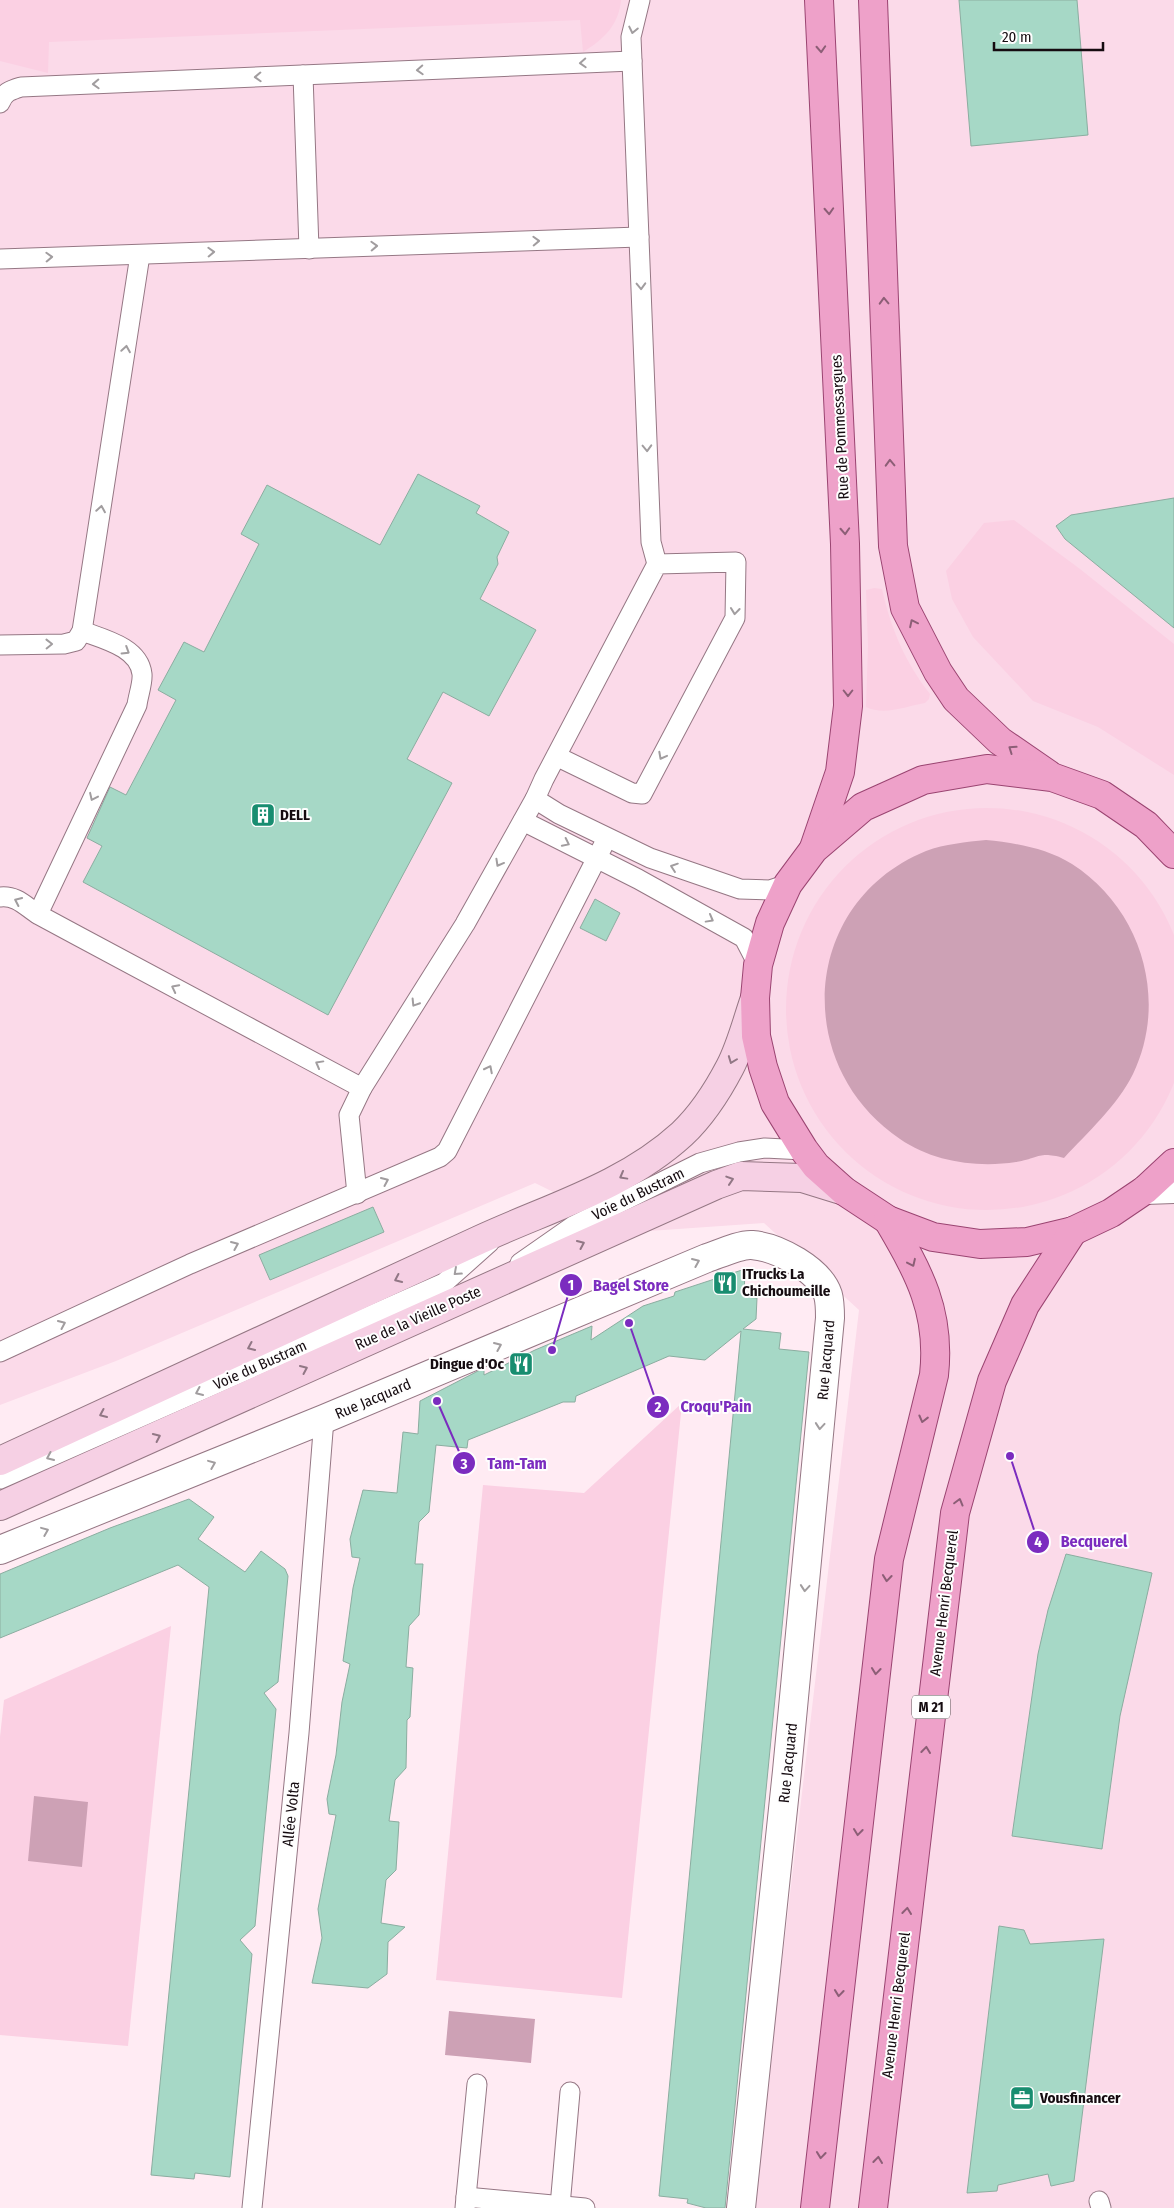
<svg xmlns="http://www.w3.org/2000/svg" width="1174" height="2208" viewBox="0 0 1174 2208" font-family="'Fira Sans Condensed',sans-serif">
  <rect width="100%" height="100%" fill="#ffebf3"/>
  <polygon fill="#fbdae9" points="0,0 1174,0 1174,2208 753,2208 859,1310 764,1223 635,1232 535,1183 116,1361 0,1405"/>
  <g fill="#fbd0e3">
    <path d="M0,0H621C619,25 603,40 583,52L580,20L49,42L48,73L0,61Z"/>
    <polygon points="1014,520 1080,569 1174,644 1174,775 1098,727 1033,701 973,637 952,599 946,571 984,523"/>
    <path d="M874,588L882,589C891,629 905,662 930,694L929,699L925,703C907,706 884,716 866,707L868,646L866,590Z"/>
    <circle cx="987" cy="1009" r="201"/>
    <polygon points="682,1403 622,1998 436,1980 483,1485 584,1493"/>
    <polygon points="171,1626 128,2046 0,2035 0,1737 4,1700"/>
  </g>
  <g fill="#cda1b5">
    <path d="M986,840C1016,843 1046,848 1072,864C1141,908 1169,999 1133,1074C1117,1106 1088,1132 1064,1158C1038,1151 1040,1158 1016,1162C978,1168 933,1162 900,1139C791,1065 801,902 926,851C945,844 966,842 986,840Z"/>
    <polygon points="34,1796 88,1802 82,1867 28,1861"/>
    <polygon points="449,2011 535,2019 531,2063 445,2055"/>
  </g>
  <g fill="#a6d8c6" stroke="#8bada0">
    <polygon points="959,0 1077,0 1088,135 971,146"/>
    <polygon points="418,474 480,506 476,513 509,532 497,557 498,564 480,599 536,630 489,716 443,692 407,759 452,783 328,1015 83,882 102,846 87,838 110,787 126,795 176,700 158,690 184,642 204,652 259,544 241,534 267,485 380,545"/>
    <polygon points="1174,498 1174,628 1065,539 1056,526 1071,515"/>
    <polygon points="595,899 620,913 606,941 580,928"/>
    <polygon points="373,1207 384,1232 270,1280 259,1255"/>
    <polygon points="745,1269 744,1297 757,1298 756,1319 743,1329 781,1333 779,1349 809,1352 725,2208 706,2208 687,2203 688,2199 659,2196 741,1331 705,1360 669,1356 576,1396 575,1402 563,1402 468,1440 467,1448 436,1445 429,1512 419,1522 415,1564 423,1564 419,1615 409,1626 406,1667 413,1668 410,1717 407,1720 406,1768 395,1780 389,1821 399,1822 396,1870 386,1880 381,1923 405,1927 388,1942 387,1974 368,1988 312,1983 322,1938 318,1909 336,1815 329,1814 327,1799 336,1755 342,1702 350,1664 343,1661 353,1588 360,1558 352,1557 350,1539 363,1490 397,1493 403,1432 418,1434 420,1401 478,1371 484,1368 484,1375 535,1350 592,1326 591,1340 643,1306 674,1296 675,1292"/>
    <polygon points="189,1499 214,1517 198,1539 245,1572 261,1551 285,1569 288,1576 278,1682 264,1693 276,1709 255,1926 240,1940 252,1954 230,2177 195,2173 194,2179 151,2175 209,1587 178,1565 0,1638 0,1574 110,1528"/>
    <polygon points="1066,1554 1152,1573 1120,1716 1102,1849 1012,1836 1038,1654 1048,1610"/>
    <polygon points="999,1926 1024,1930 1030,1944 1104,1939 1074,2181 1051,2186 1048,2174 998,2185 997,2191 967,2193"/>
  </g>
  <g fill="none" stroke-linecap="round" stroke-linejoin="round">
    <defs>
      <g id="service">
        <polyline points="640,0 631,37 632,61 651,542 657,564"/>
        <polyline points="303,75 309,249"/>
        <path d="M0,103C4,92 11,90 21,87L632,61"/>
        <polyline points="0,259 639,237"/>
        <polyline points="0,645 64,644 76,641 82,631 140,255"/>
        <polyline points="535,799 559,814 650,858 740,889 770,890 788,884"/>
        <polyline points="523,821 638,879 744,938 758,965"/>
        <path d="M0,897C17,895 26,907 39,915C52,922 65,929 78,936L362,1088"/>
        <path d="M38,914L137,705C138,696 143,683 142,674C139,647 103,639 82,631"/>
        <polyline points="357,1194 349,1115 362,1088 465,924 535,799 544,779 657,564 736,562 735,618 642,794 632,793 556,756"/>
        <polyline points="520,1263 573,1226 700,1163 739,1152 765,1148 804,1150"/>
        <polyline points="0,1352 190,1264 440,1157 447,1151 607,838"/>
        <polyline points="0,1479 444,1283 490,1242"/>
        <polyline points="466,2197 477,2084"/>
        <polyline points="1099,2201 1101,2208"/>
        <polyline points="560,2206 570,2092"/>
        <polyline points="252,2208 299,1733 324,1419"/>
        <polyline points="465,2208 466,2197 585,2208"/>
      </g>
      <g id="minor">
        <polyline points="1145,1190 1174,1189"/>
        <path d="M0,1550L324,1419L707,1258C719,1254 741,1244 752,1245C778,1247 820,1270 828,1295C830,1302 830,1311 830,1318L787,1771L741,2208"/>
      </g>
      <g id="secondary">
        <path d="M0,1461C160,1388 320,1315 479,1240C548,1208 624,1187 682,1134C700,1117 718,1090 730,1067C741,1046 747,1021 755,998"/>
        <polyline points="0,1506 716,1185 741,1176 802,1178 844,1191"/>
      </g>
      <g id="primary">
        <polyline points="873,0 893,546 905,608 938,672 956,699 1000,741 1048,774"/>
        <polyline points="814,848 840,772 848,706 845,544 819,0"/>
        <polyline points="1174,854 1146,825 1102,795 1052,777 987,769 923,780 863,807 814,849 788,884 770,923 758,965 755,998 756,1036 763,1067 775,1103 804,1150 816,1166 844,1191 888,1220 933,1237 980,1244 1027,1242 1073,1231 1111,1213 1145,1190 1174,1163"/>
        <path d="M815,2208L889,1559L934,1375C941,1312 919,1273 888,1220"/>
        <polyline points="873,2208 955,1513 992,1381 1025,1305 1073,1231"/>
      </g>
    </defs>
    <use href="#service" stroke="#957784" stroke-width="21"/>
    <use href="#minor" stroke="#957784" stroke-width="30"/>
    <use href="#secondary" stroke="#957784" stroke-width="30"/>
    <use href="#primary" stroke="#9a4471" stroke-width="30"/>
    <use href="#service" stroke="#fff" stroke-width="19"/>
    <use href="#minor" stroke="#fff" stroke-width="28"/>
    <use href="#secondary" stroke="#f6d0e4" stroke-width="28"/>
    <use href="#primary" stroke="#eea1c9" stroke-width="28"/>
  </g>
  <defs><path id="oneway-chevron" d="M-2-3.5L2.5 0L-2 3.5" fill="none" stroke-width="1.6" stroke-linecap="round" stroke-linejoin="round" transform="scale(1.25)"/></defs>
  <g stroke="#a19d9f">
    <use href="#oneway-chevron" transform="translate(633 30) rotate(102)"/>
    <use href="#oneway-chevron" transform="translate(583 63) rotate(177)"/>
    <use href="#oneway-chevron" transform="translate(420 70) rotate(177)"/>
    <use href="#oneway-chevron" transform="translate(258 77) rotate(178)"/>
    <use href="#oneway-chevron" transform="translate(96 84) rotate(178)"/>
    <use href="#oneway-chevron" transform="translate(536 241) rotate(-2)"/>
    <use href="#oneway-chevron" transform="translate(374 246) rotate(-2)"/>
    <use href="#oneway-chevron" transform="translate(211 252) rotate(-2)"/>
    <use href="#oneway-chevron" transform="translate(49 257) rotate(-2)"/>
    <use href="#oneway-chevron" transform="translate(641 286) rotate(88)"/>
    <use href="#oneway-chevron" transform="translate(126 349) rotate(-81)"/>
    <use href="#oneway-chevron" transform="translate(647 448) rotate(88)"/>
    <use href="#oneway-chevron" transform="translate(101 509) rotate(-81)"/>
    <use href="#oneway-chevron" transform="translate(735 611) rotate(96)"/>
    <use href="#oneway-chevron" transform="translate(49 644) rotate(-1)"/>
    <use href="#oneway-chevron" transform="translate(126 651) rotate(32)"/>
    <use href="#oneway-chevron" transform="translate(662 756) rotate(118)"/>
    <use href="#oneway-chevron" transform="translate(93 797) rotate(115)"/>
    <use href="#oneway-chevron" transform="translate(566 843) rotate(26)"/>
    <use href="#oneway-chevron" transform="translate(499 863) rotate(119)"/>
    <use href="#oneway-chevron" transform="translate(674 867) rotate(-161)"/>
    <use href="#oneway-chevron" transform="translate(18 901) rotate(-155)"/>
    <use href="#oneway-chevron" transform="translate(710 919) rotate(29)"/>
    <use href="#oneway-chevron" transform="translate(175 988) rotate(-153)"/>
    <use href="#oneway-chevron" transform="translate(415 1003) rotate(122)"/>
    <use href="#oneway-chevron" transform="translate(319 1064) rotate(-151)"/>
    <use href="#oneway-chevron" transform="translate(489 1069) rotate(-63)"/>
    <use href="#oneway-chevron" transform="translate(385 1181) rotate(-24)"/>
    <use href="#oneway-chevron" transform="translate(235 1245) rotate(-23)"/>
    <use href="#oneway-chevron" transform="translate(696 1262) rotate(-23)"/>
    <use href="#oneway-chevron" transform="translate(457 1272) rotate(138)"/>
    <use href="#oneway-chevron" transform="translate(62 1324) rotate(-24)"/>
    <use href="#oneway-chevron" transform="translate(498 1346) rotate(-23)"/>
    <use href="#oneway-chevron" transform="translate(199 1392) rotate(156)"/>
    <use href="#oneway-chevron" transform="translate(820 1426) rotate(95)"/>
    <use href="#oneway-chevron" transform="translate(50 1457) rotate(156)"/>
    <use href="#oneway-chevron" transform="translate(212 1464) rotate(-22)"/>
    <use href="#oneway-chevron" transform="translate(45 1531) rotate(-22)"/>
    <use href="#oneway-chevron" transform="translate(805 1588) rotate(95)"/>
  </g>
  <g stroke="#8c5e76">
    <use href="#oneway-chevron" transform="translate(821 49) rotate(87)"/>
    <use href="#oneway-chevron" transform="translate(829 211) rotate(87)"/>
    <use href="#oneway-chevron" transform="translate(884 301) rotate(-92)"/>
    <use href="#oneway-chevron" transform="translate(890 463) rotate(-92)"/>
    <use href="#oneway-chevron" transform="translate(845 531) rotate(87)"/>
    <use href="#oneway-chevron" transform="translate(913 623) rotate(-116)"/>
    <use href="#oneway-chevron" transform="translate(848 693) rotate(90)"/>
    <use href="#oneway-chevron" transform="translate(1012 749) rotate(-145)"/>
    <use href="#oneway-chevron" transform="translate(912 1263) rotate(65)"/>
    <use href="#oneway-chevron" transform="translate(923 1419) rotate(104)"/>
    <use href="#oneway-chevron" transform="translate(959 1502) rotate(-75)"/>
    <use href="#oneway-chevron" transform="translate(887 1578) rotate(96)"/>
    <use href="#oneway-chevron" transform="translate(876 1671) rotate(96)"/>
    <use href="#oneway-chevron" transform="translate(926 1750) rotate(-83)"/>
    <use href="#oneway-chevron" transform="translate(858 1832) rotate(97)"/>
    <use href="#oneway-chevron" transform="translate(907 1911) rotate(-83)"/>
    <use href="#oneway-chevron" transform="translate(839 1993) rotate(96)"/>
    <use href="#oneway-chevron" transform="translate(821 2155) rotate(96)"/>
    <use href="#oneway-chevron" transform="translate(878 2160) rotate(-83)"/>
  </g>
  <g stroke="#917785">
    <use href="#oneway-chevron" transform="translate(732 1060) rotate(111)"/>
    <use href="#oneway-chevron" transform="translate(623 1176) rotate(151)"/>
    <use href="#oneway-chevron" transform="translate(730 1180) rotate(-18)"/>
    <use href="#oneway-chevron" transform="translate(581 1244) rotate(-24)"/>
    <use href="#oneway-chevron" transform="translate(398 1279) rotate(155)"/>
    <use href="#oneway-chevron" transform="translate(251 1347) rotate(156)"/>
    <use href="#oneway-chevron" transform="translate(304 1369) rotate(-24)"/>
    <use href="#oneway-chevron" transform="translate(103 1414) rotate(156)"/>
    <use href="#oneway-chevron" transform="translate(157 1437) rotate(-25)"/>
  </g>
  <defs>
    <symbol id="building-square" viewBox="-11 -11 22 22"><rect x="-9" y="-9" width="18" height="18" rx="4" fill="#188d70" stroke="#fefefe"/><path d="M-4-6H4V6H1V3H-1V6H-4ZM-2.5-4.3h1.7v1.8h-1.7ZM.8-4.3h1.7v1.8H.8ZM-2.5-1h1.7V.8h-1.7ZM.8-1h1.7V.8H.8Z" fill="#fff"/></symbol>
    <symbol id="restaurant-square" viewBox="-11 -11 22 22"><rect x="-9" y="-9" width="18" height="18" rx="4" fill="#188d70" stroke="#fefefe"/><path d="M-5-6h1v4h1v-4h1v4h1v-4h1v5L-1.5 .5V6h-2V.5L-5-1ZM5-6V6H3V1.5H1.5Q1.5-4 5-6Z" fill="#fff"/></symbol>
    <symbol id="office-square" viewBox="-11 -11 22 22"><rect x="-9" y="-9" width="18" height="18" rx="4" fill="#188d70" stroke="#fefefe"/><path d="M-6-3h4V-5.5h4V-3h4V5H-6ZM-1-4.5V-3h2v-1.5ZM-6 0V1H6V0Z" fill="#fff"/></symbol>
  </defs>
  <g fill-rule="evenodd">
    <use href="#building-square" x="249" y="801" width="28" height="28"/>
    <use href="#restaurant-square" x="711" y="1269" width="28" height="28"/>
    <use href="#restaurant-square" x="507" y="1350" width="28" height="28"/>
    <use href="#office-square" x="1008" y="2084" width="28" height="28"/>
  </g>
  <g text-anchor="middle" stroke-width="4" stroke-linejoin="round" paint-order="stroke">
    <rect fill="#fefefe" stroke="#5b5457" stroke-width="1" x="912" y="1695.5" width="38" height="23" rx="4"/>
    <g font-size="14" font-weight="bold" fill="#150b10">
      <text x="931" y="1712">M 21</text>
    </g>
    <g font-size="15" fill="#150b10" stroke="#fefefe">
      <text transform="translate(840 427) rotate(-93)" y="5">Rue de Pommessargues</text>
      <text transform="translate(638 1194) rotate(-26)" y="5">Voie du Bustram</text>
      <text transform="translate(418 1318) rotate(-24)" y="5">Rue de la Vieille Poste</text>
      <text transform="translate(826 1360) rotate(-85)" y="5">Rue Jacquard</text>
      <text transform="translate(260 1365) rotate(-24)" y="5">Voie du Bustram</text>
      <text transform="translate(373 1399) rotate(-23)" y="5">Rue Jacquard</text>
      <text transform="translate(944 1603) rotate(-83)" y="5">Avenue Henri Becquerel</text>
      <text transform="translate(788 1763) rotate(-84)" y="5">Rue Jacquard</text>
      <text transform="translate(291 1814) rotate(-84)" y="5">Allée Volta</text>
      <text transform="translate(896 2005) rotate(-83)" y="5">Avenue Henri Becquerel</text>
    </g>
    <g font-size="15" font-weight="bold" fill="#150b10" stroke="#fefefe" text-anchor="start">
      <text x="280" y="820">DELL</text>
      <text x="742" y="1279">ITrucks La<tspan x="742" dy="17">Chichoumeille</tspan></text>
      <text x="504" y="1369" text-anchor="end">Dingue d'Oc</text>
      <text x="1040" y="2103">Vousfinancer</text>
    </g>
  </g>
  <path fill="none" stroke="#7b2cbf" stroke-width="2" d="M552 1350L571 1285M629 1323L658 1407M437 1401L464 1463M1010 1456L1038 1542"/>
  <g fill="#7b2cbf" stroke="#fefefe" stroke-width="2">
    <circle cx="552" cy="1350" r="5"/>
    <circle cx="629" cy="1323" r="5"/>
    <circle cx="437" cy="1401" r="5"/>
    <circle cx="1010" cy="1456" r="5"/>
    <circle cx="571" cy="1285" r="12"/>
    <circle cx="658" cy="1407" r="12"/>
    <circle cx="464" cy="1463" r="12"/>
    <circle cx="1038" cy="1542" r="12"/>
  </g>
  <g font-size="15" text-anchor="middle" font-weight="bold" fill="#fff">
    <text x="571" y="1290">1</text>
    <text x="658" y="1412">2</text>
    <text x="464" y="1469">3</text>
    <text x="1038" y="1547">4</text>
  </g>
  <g font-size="16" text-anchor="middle" font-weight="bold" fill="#7b2cbf" stroke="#fefefe" stroke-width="4" stroke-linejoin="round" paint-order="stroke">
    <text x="631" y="1291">Bagel Store</text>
    <text x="716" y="1412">Croqu'Pain</text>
    <text x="517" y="1469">Tam-Tam</text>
    <text x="1094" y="1547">Becquerel</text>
  </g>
  <path d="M994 42v8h109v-8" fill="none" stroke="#150b10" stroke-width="2.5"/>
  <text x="1002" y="42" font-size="15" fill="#150b10" stroke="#fefefe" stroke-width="4" paint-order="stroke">20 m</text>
</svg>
